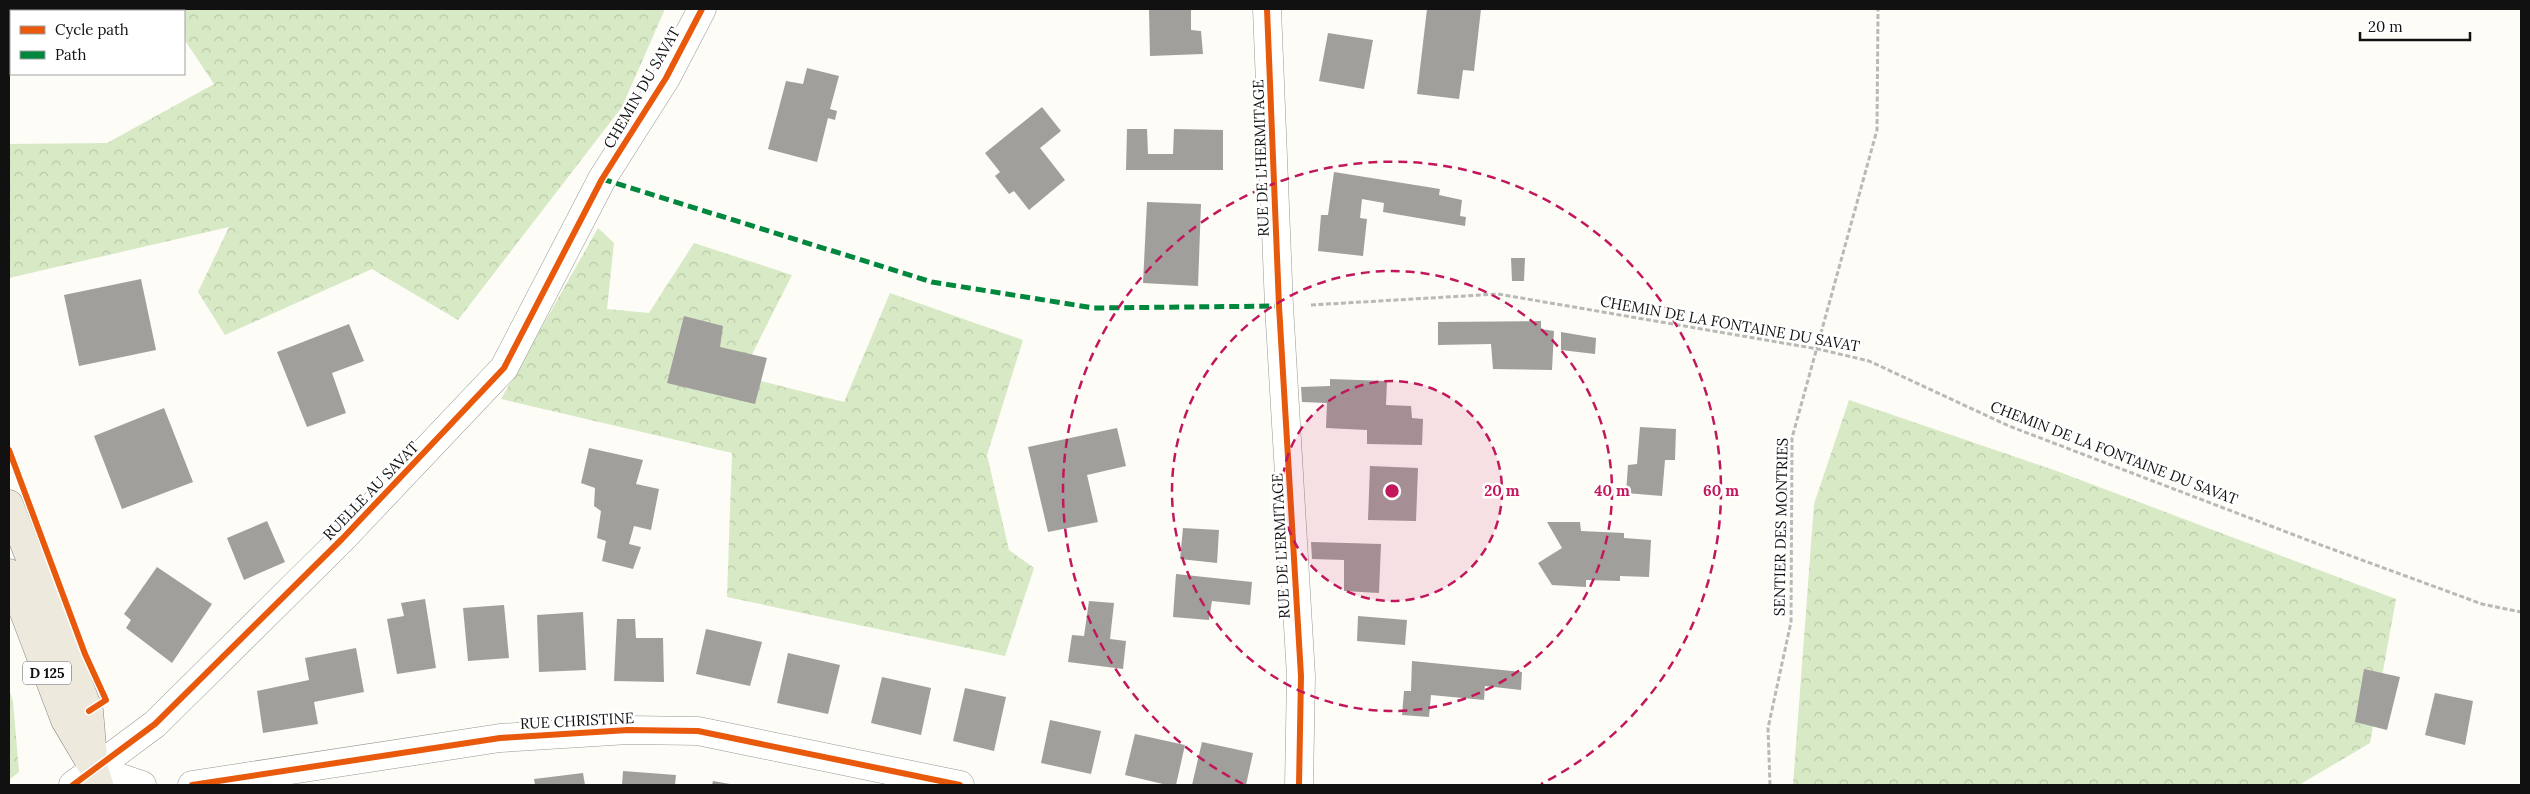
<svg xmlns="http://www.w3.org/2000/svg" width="2530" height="794" viewBox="0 0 2530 794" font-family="Lora,serif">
  <defs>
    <pattern id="forest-crowns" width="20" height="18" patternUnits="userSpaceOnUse" patternTransform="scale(1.25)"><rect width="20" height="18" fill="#d8eac5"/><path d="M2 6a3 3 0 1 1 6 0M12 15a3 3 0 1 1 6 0" fill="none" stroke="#b8c8a8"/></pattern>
  </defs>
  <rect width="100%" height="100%" fill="#fdfcf7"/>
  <g fill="url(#forest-crowns)">
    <polygon points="67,9 665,9 622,107 458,320 372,269 225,335 198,292 229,227 9,278 9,144 107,143 214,84 184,39 184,11 80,11"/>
    <polygon points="598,228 614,243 607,309 649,313 694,243 792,275 741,376 844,402 890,293 1023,340 987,455 1009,550 1034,568 1005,656 727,597 732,453 501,399"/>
    <polygon points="1849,400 2054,470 2396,599 2370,743 2299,785 1793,785 1814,504"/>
    <polygon points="9,689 13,701 19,772 9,780"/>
  </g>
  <g fill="#a19f9c">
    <polygon points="1149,9 1191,9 1191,30 1201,31 1203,54 1150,56"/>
    <polygon points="1427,9 1481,9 1474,71 1463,70 1459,99 1417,94"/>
    <polygon points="1328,33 1373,40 1364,89 1319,81"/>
    <polygon points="807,68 839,76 830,109 837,111 835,120 828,118 817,162 768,149 786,81 803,84"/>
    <polygon points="1042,107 1061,131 1040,148 1065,180 1029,210 1014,191 1009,194 995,176 1000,172 985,153"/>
    <polygon points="1127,129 1147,129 1148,154 1173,154 1174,129 1223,130 1223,170 1126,170"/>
    <polygon points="1334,172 1440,189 1439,195 1462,200 1460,216 1466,217 1465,226 1383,212 1384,203 1362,199 1360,218 1367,219 1363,256 1318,251 1321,215 1328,215"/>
    <polygon points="1147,202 1201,204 1198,286 1143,283"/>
    <polygon points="1511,258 1525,258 1524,281 1512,281"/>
    <polygon points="141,279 156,350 79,366 64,295"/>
    <polygon points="684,316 723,326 720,347 767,358 755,404 667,383"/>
    <polygon points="1541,321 1541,329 1554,331 1552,370 1493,369 1491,344 1438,345 1438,322"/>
    <polygon points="349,324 364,361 332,373 346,413 307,427 277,352"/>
    <polygon points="1561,332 1596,338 1595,354 1561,350"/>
    <polygon points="1330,379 1387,381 1386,405 1411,406 1412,418 1423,419 1422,445 1367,444 1367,430 1326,428 1327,403 1302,402 1301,387 1330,386"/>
    <polygon points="164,408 193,482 122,509 94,436"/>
    <polygon points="1640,427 1676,429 1675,460 1665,460 1662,496 1626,493 1628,465 1637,464"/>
    <polygon points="1117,428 1126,466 1087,475 1098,522 1048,532 1028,447"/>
    <polygon points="589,448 643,460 636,484 659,489 651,530 634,526 629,544 641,547 633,569 602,561 606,541 597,538 601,511 594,506 595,488 581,483"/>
    <polygon points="1370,466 1418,468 1416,521 1368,520"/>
    <polygon points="267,521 285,562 244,580 227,538"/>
    <polygon points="1547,522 1580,522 1581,531 1624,533 1624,538 1651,540 1649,577 1620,576 1620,581 1586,580 1586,587 1552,585 1538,563 1562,548"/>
    <polygon points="1183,528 1219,530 1217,563 1180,559"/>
    <polygon points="1311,542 1381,544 1379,593 1344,591 1344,560 1312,559"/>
    <polygon points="157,567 212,604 172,663 126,628 131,620 124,614"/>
    <polygon points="1176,574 1252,582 1250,605 1212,601 1209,620 1173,617"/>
    <polygon points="425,599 436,668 397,674 387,619 404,616 401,603"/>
    <polygon points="1089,601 1114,603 1110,639 1126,641 1123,669 1068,662 1072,635 1084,636"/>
    <polygon points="504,605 509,658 468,661 463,608"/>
    <polygon points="583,612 586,670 539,672 537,615"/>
    <polygon points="1358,616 1407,620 1405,645 1357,641"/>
    <polygon points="617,619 635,619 636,638 663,638 664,682 614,681"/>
    <polygon points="706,629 762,642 750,686 696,674"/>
    <polygon points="356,648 364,692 314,702 318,724 263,733 257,691 309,680 305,658"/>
    <polygon points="788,653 840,665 828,714 777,703"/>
    <polygon points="1412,661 1522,672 1521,690 1485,686 1484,700 1431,695 1429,717 1402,715 1404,691 1411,691"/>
    <polygon points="2364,669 2400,677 2387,730 2355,722"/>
    <polygon points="882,677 931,688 921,735 871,723"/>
    <polygon points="965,688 1006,697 994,751 953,741"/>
    <polygon points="2435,693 2473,701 2465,745 2425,735"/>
    <polygon points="1050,720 1101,731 1091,774 1041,763"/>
    <polygon points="1135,734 1185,745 1176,785 1167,785 1125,775"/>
    <polygon points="1202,742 1253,753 1246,785 1192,785"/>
    <polygon points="623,771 676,775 675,785 622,785"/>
    <polygon points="583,773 585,785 535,785 534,779"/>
    <polygon points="713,781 730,784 729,785 712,785"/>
  </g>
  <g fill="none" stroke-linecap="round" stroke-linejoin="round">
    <defs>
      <g id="street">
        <polyline points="1267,9 1279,306 1301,676 1299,785"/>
        <polyline points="94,769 142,785"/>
        <polyline points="73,785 155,724 342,539 504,368 602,179 666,78 702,9"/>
        <polyline points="192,785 500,738 628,730 698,731 960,785"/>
      </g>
      <g id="primary">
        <polyline points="9,504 89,711 94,769 99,785"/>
        <polyline points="9,573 65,720 91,764"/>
      </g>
    </defs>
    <use href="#street" stroke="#979795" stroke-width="29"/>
    <use href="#primary" stroke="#858482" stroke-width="29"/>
    <g stroke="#b9b9b8" stroke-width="3" stroke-dasharray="5 2.5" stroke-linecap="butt">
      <polyline points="1311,305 1498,294 1818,349 1869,361 2009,426 2310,541 2482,604 2521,612"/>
      <polyline points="1770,785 1768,728 1791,622 1792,438 1877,130 1878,9"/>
    </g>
    <use href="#street" stroke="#fffffe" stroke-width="28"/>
    <use href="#primary" stroke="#ede9dc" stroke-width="28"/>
    <polyline stroke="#00873e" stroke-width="5" stroke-dasharray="10 5" stroke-linecap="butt" points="602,179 932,282 1094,308 1279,306"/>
    <defs>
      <g id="cycleway">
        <polyline points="1267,9 1279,306 1301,676 1299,785"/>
        <polyline points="9,450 85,654 106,700 89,711"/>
        <polyline points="73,785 155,724 342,539 504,368 602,179 666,78 702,9"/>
        <polyline points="192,785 500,738 628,730 698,731 960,785"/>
      </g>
    </defs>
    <use href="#cycleway" stroke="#fff" stroke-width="9"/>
    <use href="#cycleway" stroke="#e8590c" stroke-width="6"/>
  </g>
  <circle cx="1392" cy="491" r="110" fill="#c2185b" fill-opacity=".12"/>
  <g fill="none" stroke="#c2185b" stroke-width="2.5" stroke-dasharray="9 6">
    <circle cx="1392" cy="491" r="110"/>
    <circle cx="1392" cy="491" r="220"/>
    <path d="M1243 784A329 329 0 1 1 1541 784"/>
  </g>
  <g text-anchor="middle" stroke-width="5" stroke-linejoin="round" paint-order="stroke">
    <rect fill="#fff" stroke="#585858" stroke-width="1" x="23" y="661.5" width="48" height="23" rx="4"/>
    <g font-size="14" font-weight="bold" fill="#111">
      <text x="47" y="678">D 125</text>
    </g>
    <g font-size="15" fill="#111" stroke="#fff">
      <text transform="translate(642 88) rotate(-60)" y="5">CHEMIN DU SAVAT</text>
      <text transform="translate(1261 158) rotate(-92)" y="5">RUE DE L'HERMITAGE</text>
      <text transform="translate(1730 324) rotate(10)" y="5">CHEMIN DE LA FONTAINE DU SAVAT</text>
      <text transform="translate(2114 453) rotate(21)" y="5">CHEMIN DE LA FONTAINE DU SAVAT</text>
      <text transform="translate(371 491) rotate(-46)" y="5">RUELLE AU SAVAT</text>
      <text transform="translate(1781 527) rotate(-89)" y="5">SENTIER DES MONTRIES</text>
      <text transform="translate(1281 546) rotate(-93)" y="5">RUE DE L'ERMITAGE</text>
      <text transform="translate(577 721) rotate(-3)" y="5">RUE CHRISTINE</text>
    </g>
  </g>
  <circle cx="1392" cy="491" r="8" fill="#c2185b" stroke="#fff" stroke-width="2.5"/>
  <g font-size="15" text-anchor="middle" font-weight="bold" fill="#c2185b" stroke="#fff" stroke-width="5" stroke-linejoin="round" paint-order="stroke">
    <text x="1502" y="496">20 m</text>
    <text x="1612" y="496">40 m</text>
    <text x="1721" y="496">60 m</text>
  </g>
  <rect width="2530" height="794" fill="none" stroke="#111111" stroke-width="20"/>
  <rect x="10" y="10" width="175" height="65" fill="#ffffff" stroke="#a0a0a0"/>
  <rect x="20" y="26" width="25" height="8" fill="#e8590c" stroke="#a0a0a0"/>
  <text x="55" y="35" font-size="15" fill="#111111">Cycle path</text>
  <rect x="20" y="51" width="25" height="8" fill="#00873e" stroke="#a0a0a0"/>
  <text x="55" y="60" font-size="15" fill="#111111">Path</text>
  <path d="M2360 32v8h110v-8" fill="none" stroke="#111111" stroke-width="2.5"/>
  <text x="2368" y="32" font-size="15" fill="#111111" stroke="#ffffff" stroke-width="4" paint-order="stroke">20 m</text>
</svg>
